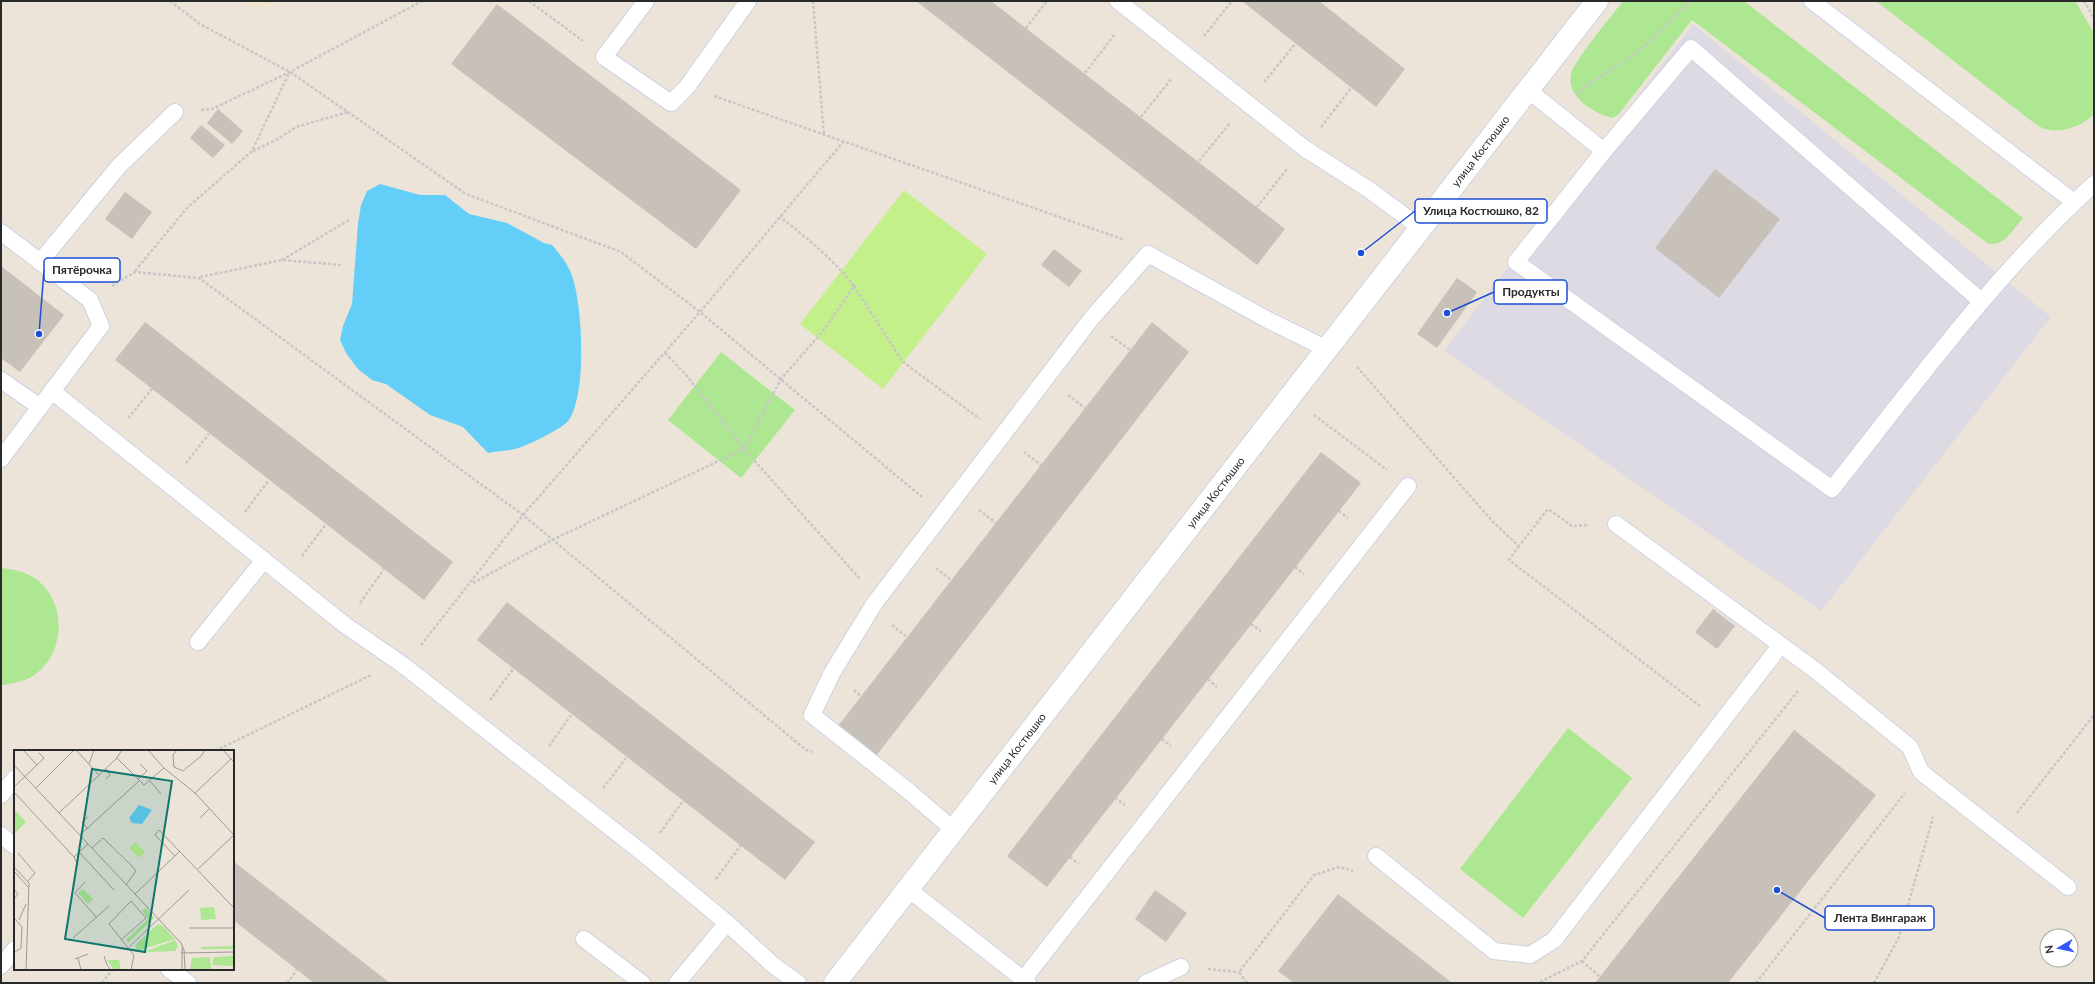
<svg xmlns="http://www.w3.org/2000/svg" width="2095" height="984" viewBox="0 0 2095 984" font-family="Lato,sans-serif">
  <rect width="100%" height="100%" fill="#ece4d9"/>
  <polygon fill="#dddae4" points="1693,24 2051,317 1821,611 1444,351"/>
  <polygon fill="#f0e3c7" points="245,1 284,1 255,7"/>
  <g fill="#ade791">
    <path d="M1623,1H1744L2023,218C2014,228 2003,249 1987,243L1692,20L1618,115L1612,118C1593,113 1566,97 1571,74C1575,59 1612,16 1623,1Z"/>
    <path d="M1876,1H2075L2094,33V114C2085,124 2064,133 2050,130C2046,130 2041,127 2038,126Z"/>
    <polygon points="721,352 795,410 741,478 668,420"/>
    <path d="M1,568C12,569 23,571 33,577C66,598 67,649 37,673C27,681 15,683 3,685H1Z"/>
    <polygon points="1568,728 1632,778 1523,918 1460,869"/>
  </g>
  <polygon fill="#c4f08b" points="904,190 987,254 883,389 800,324"/>
  <path fill="#63cef7" d="M380,184L420,195H445L469,214L507,223L544,243L552,245C559,253 567,263 571,273C583,303 587,393 569,420C562,429 527,446 515,449C506,451 497,451 488,453L463,427L430,415L386,384L372,380L358,369L346,353L340,340L343,326L352,304L358,224L361,205L367,191Z"/>
  <g fill="#c7c1b9">
    <polygon points="916,1 991,1 1285,229 1257,265"/>
    <polygon points="1242,1 1319,1 1405,69 1376,107"/>
    <polygon points="497,4 741,190 696,249 451,64"/>
    <polygon points="218,109 243,131 232,144 207,123"/>
    <polygon points="201,125 225,145 213,158 190,138"/>
    <polygon points="1715,169 1780,219 1719,298 1655,248"/>
    <polygon points="125,192 152,212 132,239 105,219"/>
    <polygon points="1054,249 1082,271 1069,287 1041,265"/>
    <polygon points="1,266 64,315 20,372 1,358"/>
    <polygon points="1457,278 1477,292 1437,348 1417,334"/>
    <polygon points="145,322 453,562 424,600 115,360"/>
    <polygon points="1152,322 1189,352 876,756 838,726"/>
    <polygon points="1321,452 1361,483 1047,887 1007,856"/>
    <polygon points="507,602 815,842 785,880 477,640"/>
    <polygon points="1713,609 1735,626 1717,649 1695,632"/>
    <polygon points="1794,730 1876,795 1728,983 1595,983"/>
    <polygon points="233,861 390,983 314,983 233,920"/>
    <polygon points="1155,890 1187,913 1166,942 1135,919"/>
    <polygon points="1338,894 1410,950 1452,983 1294,983 1278,971"/>
  </g>
  <g fill="none" stroke-linecap="round" stroke-linejoin="round">
    <defs>
      <g id="service">
        <polyline points="646,1 604,57 671,103 687,87 748,1"/>
        <polyline points="1118,1 1304,148 1368,189 1421,228"/>
        <polyline points="1812,1 2074,202"/>
        <polyline points="1528,90 1604,151"/>
        <polyline points="1,232 90,300 101,326 1,459"/>
        <polyline points="40,262 119,166 175,112"/>
        <path d="M1981,301L1691,48L1604,151L1516,262L1832,489C1915,384 1995,274 2094,184"/>
        <polyline points="1,380 40,407"/>
        <polyline points="52,391 345,625 403,665 644,854 727,923 773,965 798,983"/>
        <polyline points="1616,524 1815,670 1910,747 1921,772 2068,887"/>
        <polyline points="198,642 264,560"/>
        <polyline points="1,795 15,778"/>
        <polyline points="954,830 906,789 812,715 832,673 874,604 1091,319 1148,254 1268,320 1327,349"/>
        <polyline points="1,835 15,846"/>
        <polyline points="1376,856 1494,951 1530,955 1554,940 1780,646"/>
        <polyline points="908,889 1028,983"/>
        <polyline points="584,939 642,983"/>
        <polyline points="1,966 15,949"/>
        <polyline points="169,969 188,983"/>
        <polyline points="1023,980 1408,486"/>
        <polyline points="677,983 727,923"/>
        <polyline points="1146,983 1181,967"/>
      </g>
      <g id="minor">
        <path id="s1" d="M835,983L1597,1"/>
      </g>
    </defs>
    <use href="#service" stroke="#ced2e3" stroke-width="18"/>
    <use href="#minor" stroke="#ced2e3" stroke-width="24"/>
    <g stroke="#c7c7c7" stroke-width="2.5" stroke-dasharray="3 2" stroke-linecap="butt">
      <polyline points="170,1 200,24 290,72 466,194 621,252 700,312 922,497"/>
      <polyline points="529,1 583,41"/>
      <polyline points="813,1 824,135"/>
      <polyline points="2084,1 2094,18"/>
      <polyline points="1026,28 1047,1"/>
      <polyline points="1204,36 1232,1"/>
      <polyline points="1085,73 1115,34"/>
      <polyline points="1264,82 1296,43"/>
      <polyline points="1576,94 1644,47 1690,1"/>
      <polyline points="714,96 1125,240"/>
      <polyline points="201,110 212,109 290,72 422,1"/>
      <polyline points="1141,117 1172,78"/>
      <polyline points="1321,127 1352,87"/>
      <polyline points="253,151 278,139 296,127 348,112"/>
      <polyline points="1199,161 1230,123"/>
      <polyline points="1257,207 1288,168"/>
      <polyline points="282,260 349,220"/>
      <polyline points="135,271 187,208 252,151 289,73"/>
      <polyline points="200,277 282,260 342,265"/>
      <polyline points="112,286 135,272 199,278 523,515 806,750 812,752"/>
      <polyline points="854,286 903,362 980,419"/>
      <polyline points="1111,336 1130,350"/>
      <polyline points="665,353 687,376 744,449 860,579"/>
      <polyline points="1357,367 1494,523 1519,546 1548,509 1572,526 1589,525"/>
      <polyline points="1068,395 1085,408"/>
      <polyline points="1314,415 1387,470"/>
      <polyline points="128,418 152,389"/>
      <polyline points="1024,452 1041,465"/>
      <polyline points="186,463 209,434"/>
      <polyline points="979,510 996,523"/>
      <polyline points="1339,511 1348,518"/>
      <polyline points="245,512 269,480"/>
      <polyline points="1519,546 1509,560 1700,706"/>
      <polyline points="302,556 326,524"/>
      <polyline points="1295,567 1304,574"/>
      <polyline points="936,568 951,580"/>
      <path d="M473,583L552,540L744,449L781,379L823,331L854,286C833,259 807,238 780,217"/>
      <polyline points="360,603 384,569"/>
      <polyline points="1251,624 1261,631"/>
      <polyline points="892,625 907,637"/>
      <polyline points="421,645 523,515 700,312 844,141"/>
      <polyline points="1208,679 1217,687"/>
      <polyline points="854,690 861,696"/>
      <polyline points="490,700 514,668"/>
      <polyline points="1162,739 1171,746"/>
      <polyline points="549,746 572,714"/>
      <polyline points="215,751 371,675"/>
      <polyline points="603,788 627,757"/>
      <polyline points="1115,798 1125,805"/>
      <polyline points="2017,813 2094,715"/>
      <polyline points="660,833 683,801"/>
      <polyline points="1070,857 1079,864"/>
      <polyline points="716,879 741,845"/>
      <polyline points="233,926 236,922"/>
      <polyline points="1582,961 1600,977"/>
      <polyline points="1208,969 1239,972"/>
      <polyline points="1540,982 1582,961 1798,691"/>
      <polyline points="102,983 113,969"/>
      <polyline points="287,983 297,970"/>
      <polyline points="1247,983 1239,972 1314,875 1339,867 1353,871"/>
      <polyline points="1756,983 1905,793"/>
      <polyline points="1874,983 1899,937 1933,817"/>
    </g>
    <use href="#service" stroke="#fff" stroke-width="16"/>
    <use href="#minor" stroke="#fff" stroke-width="22"/>
  </g>
  <g text-anchor="middle" stroke-width="3" stroke-linejoin="round" paint-order="stroke">
    <g font-size="11" fill="#292929" stroke="#fff">
      <text dy="4" stroke="none"><textPath href="#s1" startOffset="1053">улица Костюшко</textPath></text>
      <text dy="4" stroke="none"><textPath href="#s1" startOffset="621">улица Костюшко</textPath></text>
      <text dy="4" stroke="none"><textPath href="#s1" startOffset="297">улица Костюшко</textPath></text>
    </g>
  </g>
  <g transform="translate(14 750)">
    <rect width="220" height="220" fill="#ece4d9"/>
    <path d="M0,59L12,72L0,84ZM69,139L79,149L74,154L64,143ZM200,157L202,169L187,170L186,158ZM132,158L140,168L114,193L112,190L134,169L128,161ZM144,174L149,176L161,189L123,201L121,195ZM161,190L164,196L161,201L130,202ZM220,196V199H187V197ZM219,206V216L198,215L200,207ZM196,207L197,219L176,220L178,208ZM93,210H105L107,220H100Z" fill="#ade791"/>
    <path d="M121,92L131,102L125,108L115,98Z" fill="#c4f08b"/>
    <path d="M125,55L138,60L128,74L118,73L115,68Z" fill="#63cef7"/>
    <path fill="none" stroke="#9e9993" stroke-width="1" d="M62,0L85,25M163,0L159,5L160,17L169,21L187,6L191,0M209,0L220,12M103,8L130,35L150,18L134,0M75,14L80,0M0,15L167,193L170,200L171,220M23,15L30,8L25,3M150,18L181,43L220,85M92,19L96,25L92,29M124,29L133,21L126,14M136,31L147,44M0,37L23,15L9,0M22,38L60,0M0,42L60,107L64,115M181,43L217,9M45,63L102,9L108,0M186,68L195,59M74,79L68,72L74,67M66,85L125,31M78,98L89,88L118,116L122,121L112,135M65,102L100,140M4,103L21,123L13,132M161,106L141,85L145,80L220,158M60,107L74,94M0,117L15,133L12,220M184,119L220,85M0,121L14,137M71,132L61,143L83,168M0,139L4,144L0,149M121,144L166,101M0,168L8,177L7,198L1,202M5,170L12,154M175,178H220M59,188L95,156M108,189L132,168L117,151L95,174L120,205L117,220M115,197L175,140M167,203L220,202M90,206L93,215L97,220M64,208L67,220M61,209L74,204M168,220V197"/>
    <path fill="#0f766e" fill-opacity="0.15" stroke="#0f766e" stroke-width="2" d="M78,19L158,31L131,202L51,189Z"/>
    <rect width="220" height="220" fill="none" stroke="#292929" stroke-width="2"/>
  </g>
  <path fill="none" stroke="#1d4ed8" stroke-width="1.5" d="M1361 253L1415 211M39 334L44 270M1447 313L1494 292M1777 890L1825 918"/>
  <g fill="#1d4ed8" stroke="#fff" stroke-width="1.5">
    <circle cx="1361" cy="253" r="4"/>
    <circle cx="39" cy="334" r="4"/>
    <circle cx="1447" cy="313" r="4"/>
    <circle cx="1777" cy="890" r="4"/>
  </g>
  <g fill="#fff" stroke="#1d4ed8" stroke-width="1.5">
    <rect x="1415" y="199" width="132" height="24" rx="4"/>
    <rect x="44" y="258" width="76" height="24" rx="4"/>
    <rect x="1494" y="280" width="73" height="24" rx="4"/>
    <rect x="1825" y="906" width="109" height="24" rx="4"/>
  </g>
  <g font-size="12" text-anchor="middle" font-weight="bold" fill="#292929">
    <text x="1481" y="215">Улица Костюшко, 82</text>
    <text x="82" y="274">Пятёрочка</text>
    <text x="1531" y="296">Продукты</text>
    <text x="1880" y="922">Лента Вингараж</text>
  </g>
  <rect width="2095" height="984" fill="none" stroke="#292929" stroke-width="4"/>
  <g transform="translate(2059 948) rotate(261)"><circle r="19" fill="#ffffff" stroke="#a9a9a9"/>
  <path d="M0-3L7 15L0 10L-7 15Z" fill="#3356ff"/>
  <text y="-6" font-size="11" font-weight="bold" text-anchor="middle" fill="#292929">N</text>
  </g>
</svg>
